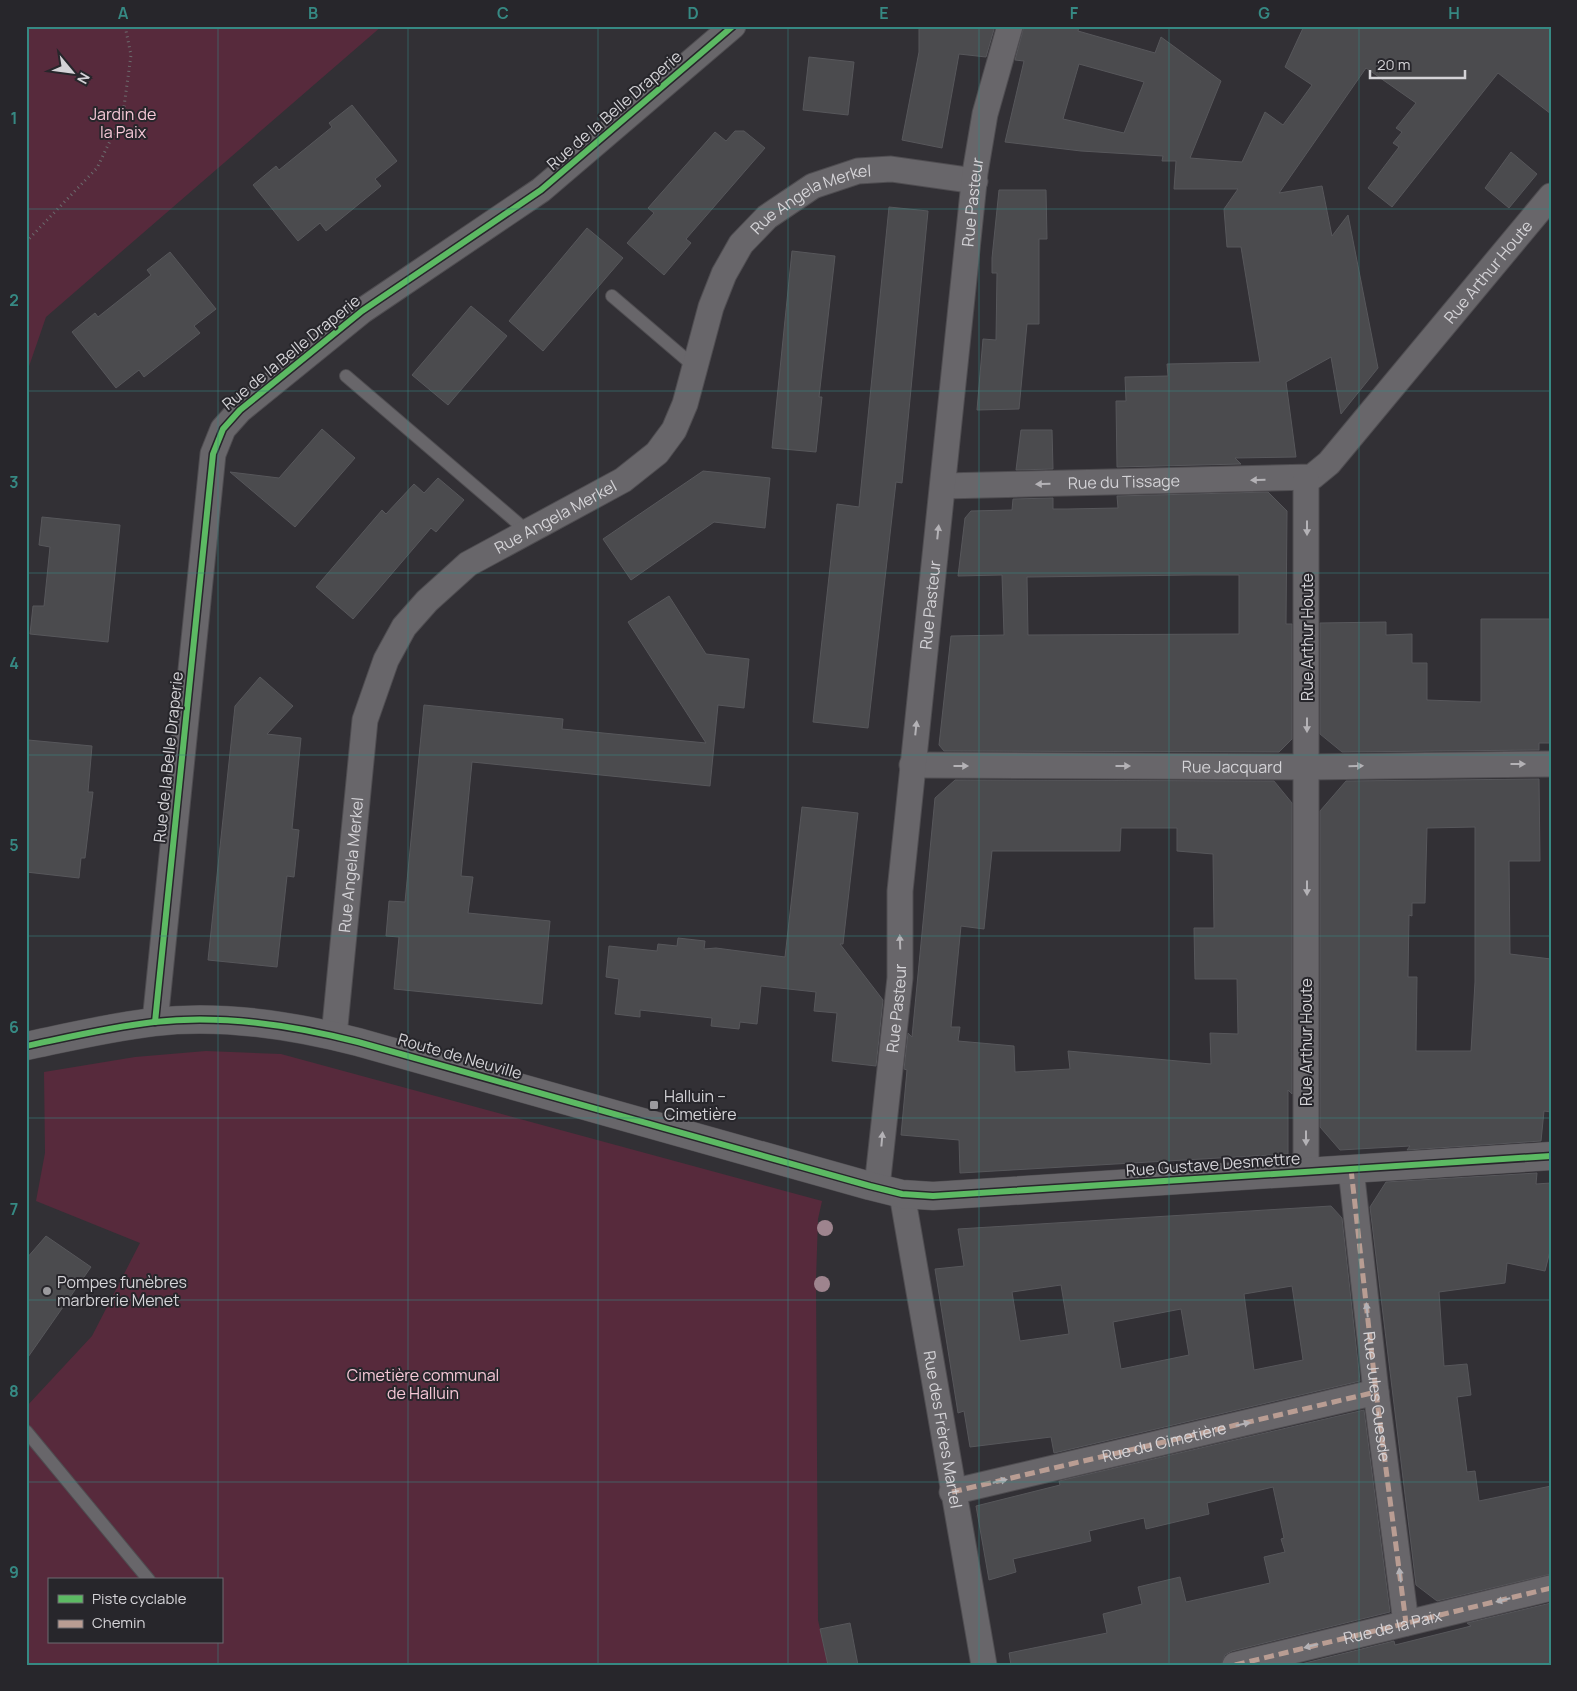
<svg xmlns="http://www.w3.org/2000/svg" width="1577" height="1691" viewBox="0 0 1577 1691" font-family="Manrope,sans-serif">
  <rect width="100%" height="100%" fill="#323035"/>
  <g fill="#572a3c" fill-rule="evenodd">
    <polygon points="26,26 382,26 46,317 26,375"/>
    <path d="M206,1051L281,1054L822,1201L818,1219L816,1280L818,1620L828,1665H26V1407L92,1336L140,1243L36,1201L45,1153L44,1072L135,1057ZM49,1580H221V1642H49Z"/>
  </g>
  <g fill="#4b4b4e" stroke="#57575b" fill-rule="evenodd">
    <polygon points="919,26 995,26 986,57 959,54 942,148 902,140 919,52"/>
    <path d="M1024,26H1079L1078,31L1155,53L1161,37L1221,81L1190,158L1242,162L1265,112L1283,125L1312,85L1285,67L1304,26H1551V114L1498,73L1392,207L1368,188L1399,147L1393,143L1402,132L1396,128L1416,103L1366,68L1279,193L1322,186L1332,236L1348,215L1378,368L1341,414L1331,357L1286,382L1296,457L1235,458L1241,464L1117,467L1116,401H1126L1125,377L1168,376L1167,364L1260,362L1241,247H1227L1224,209L1238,189H1174L1176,161H1162L1163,156L1081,151L1005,142L1024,61L1015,60ZM1079,64L1144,82L1124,133L1063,119Z"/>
    <polygon points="809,57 854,62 848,115 803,110"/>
    <polygon points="352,105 397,161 375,179 381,186 326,231 320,223 298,241 253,185 276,166 279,170 332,127 329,123"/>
    <polygon points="735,131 744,131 765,148 686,239 691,243 664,275 627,243 654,213 648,208 715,132 726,141"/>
    <polygon points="1511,152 1537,174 1509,208 1485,188"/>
    <polygon points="999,190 1046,190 1047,239 1039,239 1039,324 1027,324 1019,409 977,410 983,339 996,340 997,273 992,273 992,258"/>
    <polygon points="889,207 928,211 902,483 896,482 868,728 813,722 837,504 859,507"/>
    <polygon points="587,228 623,258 543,351 509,321"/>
    <polygon points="792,251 835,256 819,397 822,397 816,452 772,448"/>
    <polygon points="170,252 216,309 194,326 200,333 144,377 139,370 116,388 72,332 95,313 98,317 151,275 147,270"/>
    <polygon points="471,306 507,336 448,405 412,375"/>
    <polygon points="322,429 355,458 295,527 230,472 279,478"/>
    <polygon points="1021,430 1052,430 1053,469 1016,470"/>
    <polygon points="703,471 770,478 765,528 714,522 631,580 603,539"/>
    <polygon points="438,478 464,500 436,532 431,528 353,619 316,587 382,510 386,514 414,484 424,493"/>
    <path d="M1268,492L1287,511L1286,624H1292V739L1279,752L944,751L939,745L951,636L1004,635L1002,575L958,576L965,518L971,511L1012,510L1013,499L1053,498V509H1067L1118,508L1117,496ZM1194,575H1239V634L1028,635L1027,577Z"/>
    <polygon points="42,517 120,525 108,642 30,634 33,606 44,606 50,547 39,545"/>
    <polygon points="669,596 706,654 749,659 744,708 718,705 710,786 472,762 461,876 473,877 468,913 550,921 542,1004 394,989 399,937 386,936 389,901 405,902 424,705 563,719 562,729 706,743 628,622"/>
    <polygon points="1481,619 1551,619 1551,743 1539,743 1539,750 1342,752 1320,734 1320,623 1386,622 1386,635 1412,634 1412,663 1427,663 1427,700 1481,702"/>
    <polygon points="260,677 293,706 267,734 301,738 292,829 299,830 294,877 287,876 277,967 208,960 235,706"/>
    <polygon points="28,740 92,746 88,792 93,792 85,858 81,858 79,878 26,872"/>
    <path d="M1539,779L1540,861H1509L1510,954L1551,959V1112L1544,1111L1541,1141L1407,1150L1410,1146L1340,1150L1320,1127V811L1346,781ZM1475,827V982L1471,1051H1416L1417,977H1408L1409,915L1412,916V903H1425L1427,828Z"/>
    <path d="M955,780L1274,781L1292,803V1094L1288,1090V1154L960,1173L959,1140L901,1135L907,1070L904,1069L908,1033L912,1037L935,798ZM1121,828H1177V851L1213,854L1214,928H1194L1195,979H1237L1238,1034L1210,1033L1211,1064L1068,1051L1070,1069L1015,1072L1014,1046L958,1041L960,1027H951L961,926L984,929L992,851H1120Z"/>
    <polygon points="802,807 858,813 843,944 840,944 883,1000 876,1066 832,1061 837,1013 814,1011 816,992 761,986 757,1024 740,1022 739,1029 711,1026 712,1018 640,1010 640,1017 615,1014 619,979 606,977 609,946 657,951 658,944 677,946 678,938 705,941 704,949 716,948 785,957"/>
    <polygon points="1537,1173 1536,1184 1551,1183 1551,1247 1545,1271 1507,1263 1505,1283 1439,1292 1444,1366 1467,1364 1471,1395 1457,1397 1467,1472 1475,1471 1479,1501 1551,1486 1551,1574 1437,1601 1416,1585 1370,1207 1386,1182"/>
    <path d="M1331,1206L1342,1218L1360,1381L1054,1453L1051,1437L970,1447L964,1411L958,1413L935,1269L964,1266L958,1229ZM1061,1285L1069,1334L1020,1341L1012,1292ZM1292,1286L1303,1360L1254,1370L1244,1294ZM1181,1309L1189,1355L1121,1369L1113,1322Z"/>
    <polygon points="46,1236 91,1267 26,1360 26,1259"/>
    <polygon points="1364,1410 1390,1612 1232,1651 1225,1655 1221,1665 1011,1665 1009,1653 1107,1633 1103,1614 1142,1604 1138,1587 1180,1577 1186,1602 1270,1583 1264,1557 1285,1552 1281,1539 1284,1538 1273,1487 1207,1503 1209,1514 1146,1529 1144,1518 1089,1531 1091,1541 1013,1559 1016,1572 989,1580 976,1506 1060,1485 1059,1481"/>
    <polygon points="1551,1603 1551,1665 1297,1665 1394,1641 1395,1645 1471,1626 1467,1623"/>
    <polygon points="850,1623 858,1665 828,1665 820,1629"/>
  </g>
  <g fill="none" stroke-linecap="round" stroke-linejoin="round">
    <defs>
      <g id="lane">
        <polyline points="612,296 695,367"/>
        <polyline points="346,376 527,531"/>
        <polyline points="26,1431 149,1580"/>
      </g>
      <g id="street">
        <path id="s1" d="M943,486L1312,477L1329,463L1551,196"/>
        <path id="s2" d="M912,765L1307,767L1551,764"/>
        <polyline points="155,1022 213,454 223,429 240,410 362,311 541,190 733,26"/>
        <path id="s3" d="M334,1036L365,720L386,660L404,627L427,601L468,564L623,480L657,453L674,430L685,404L711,307L724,274L741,244L767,217L813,186L858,171L891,169L975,181"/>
        <path id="s4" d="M1351,1169L1376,1392L1406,1623"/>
        <polyline points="1306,1171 1306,479"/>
        <path id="s5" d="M877,1187L900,978V891L975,173L985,114L1010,26"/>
        <path id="s6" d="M902,1194L984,1665"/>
        <path id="s7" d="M952,1492L1376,1392"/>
        <path id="s8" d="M1235,1665L1551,1588"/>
      </g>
      <path id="secondary" d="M26,1046C69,1037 111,1027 154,1022C222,1014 292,1025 358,1042L870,1186L902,1194L933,1196L1551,1156"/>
    </defs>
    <use href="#lane" stroke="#4f4d51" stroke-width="14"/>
    <use href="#street" stroke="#4f4d51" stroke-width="27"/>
    <use href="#secondary" stroke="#4f4d51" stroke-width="29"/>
    <polyline stroke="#6c6c6e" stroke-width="3" stroke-dasharray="1 4" stroke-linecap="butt" points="26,242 97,168 123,114 131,55 125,26"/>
    <use href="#lane" stroke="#68666a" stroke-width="12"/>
    <use href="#street" stroke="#68666a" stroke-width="25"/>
    <use href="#secondary" stroke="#68666a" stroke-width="28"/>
    <g stroke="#b99d93" stroke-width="5" stroke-dasharray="10 5" stroke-linecap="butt">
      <polyline points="1351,1169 1376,1392 1406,1623"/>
      <polyline points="952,1492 1376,1392"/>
      <polyline points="1235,1665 1551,1588"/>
    </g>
    <defs>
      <g id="cycleway">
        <polyline points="155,1022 213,454 223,429 240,410 362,311 541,190 733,26"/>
        <path d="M26,1046C69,1037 111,1027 154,1022C222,1014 292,1025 358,1042L870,1186L902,1194L933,1196L1551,1156"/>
      </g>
    </defs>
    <use href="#cycleway" stroke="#27262b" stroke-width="9"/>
    <use href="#cycleway" stroke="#5cba63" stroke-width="6"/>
  </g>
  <g fill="#9e848e">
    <circle cx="825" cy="1228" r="8"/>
    <circle cx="822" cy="1284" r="8"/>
  </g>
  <defs><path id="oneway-solid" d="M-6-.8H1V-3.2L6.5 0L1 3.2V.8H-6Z" transform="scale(1.25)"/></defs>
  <g fill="#b4b2b6">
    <use href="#oneway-solid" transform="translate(1258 480) rotate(179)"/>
    <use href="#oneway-solid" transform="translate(1043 484) rotate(179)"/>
    <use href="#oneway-solid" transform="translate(1307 528) rotate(90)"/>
    <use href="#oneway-solid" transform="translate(938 532) rotate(-84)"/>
    <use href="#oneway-solid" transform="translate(1307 725) rotate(90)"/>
    <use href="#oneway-solid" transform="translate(916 728) rotate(-84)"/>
    <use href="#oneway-solid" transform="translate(1518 764)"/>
    <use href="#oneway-solid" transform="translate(961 766)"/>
    <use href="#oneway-solid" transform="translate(1123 766)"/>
    <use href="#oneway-solid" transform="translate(1356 766) rotate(-1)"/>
    <use href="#oneway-solid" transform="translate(1307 888) rotate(90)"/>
    <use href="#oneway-solid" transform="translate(900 942) rotate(-92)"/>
    <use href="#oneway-solid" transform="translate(1306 1138) rotate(90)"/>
    <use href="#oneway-solid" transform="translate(882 1139) rotate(-85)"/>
    <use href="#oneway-solid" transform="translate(1367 1310) rotate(-96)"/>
    <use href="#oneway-solid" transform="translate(1243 1424) rotate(-13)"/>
    <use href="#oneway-solid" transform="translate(1000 1481) rotate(-13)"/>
    <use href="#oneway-solid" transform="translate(1400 1575) rotate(-97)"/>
    <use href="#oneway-solid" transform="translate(1503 1600) rotate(166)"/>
    <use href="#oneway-solid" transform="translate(1311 1646) rotate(166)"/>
  </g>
  <path fill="none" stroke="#368983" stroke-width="1" stroke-opacity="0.55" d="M218,26V1580M408,26V1665M598,26V1665M788,26V1665M979,26V1665M1169,26V1665M1359,26V1665M26,209H1551M26,391H1551M26,573H1551M26,755H1551M26,936H1551M26,1118H1551M26,1300H1551M26,1482H1551M218,1642V1665"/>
  <g fill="#9b9a9e" stroke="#27262b" stroke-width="2">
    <rect x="649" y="1100" width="10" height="10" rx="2.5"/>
    <circle cx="47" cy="1291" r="5"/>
  </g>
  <g text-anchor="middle" stroke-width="4" stroke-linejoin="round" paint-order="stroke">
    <g font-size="16" fill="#d4d3d7" stroke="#27262b">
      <text transform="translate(614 110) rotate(-41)" y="6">Rue de la Belle Draperie</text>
      <text dy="6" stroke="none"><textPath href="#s5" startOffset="990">Rue Pasteur</textPath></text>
      <text dy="6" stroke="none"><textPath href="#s3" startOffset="1041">Rue Angela Merkel</textPath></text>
      <text dy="6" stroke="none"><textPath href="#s1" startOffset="640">Rue Arthur Houte</textPath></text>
      <text transform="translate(291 352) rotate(-39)" y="6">Rue de la Belle Draperie</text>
      <text dy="6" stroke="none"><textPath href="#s1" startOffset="181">Rue du Tissage</textPath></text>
      <text dy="6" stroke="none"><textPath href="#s3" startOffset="608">Rue Angela Merkel</textPath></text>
      <text dy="6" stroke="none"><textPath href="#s5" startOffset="585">Rue Pasteur</textPath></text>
      <text transform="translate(1307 637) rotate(-90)" y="6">Rue Arthur Houte</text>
      <text transform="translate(168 757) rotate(-84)" y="6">Rue de la Belle Draperie</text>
      <text dy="6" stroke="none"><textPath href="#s2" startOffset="320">Rue Jacquard</textPath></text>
      <text dy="6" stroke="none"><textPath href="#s3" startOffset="172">Rue Angela Merkel</textPath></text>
      <text dy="6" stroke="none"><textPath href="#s5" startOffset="180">Rue Pasteur</textPath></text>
      <text transform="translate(1306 1042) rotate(-90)" y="6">Rue Arthur Houte</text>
      <text transform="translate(460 1056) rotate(16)" y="6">Route de Neuville</text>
      <text transform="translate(1213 1164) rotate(-4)" y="6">Rue Gustave Desmettre</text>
      <text dy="6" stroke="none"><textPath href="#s4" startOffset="229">Rue Jules Guesde</textPath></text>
      <text dy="6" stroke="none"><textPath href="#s6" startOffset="239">Rue des Frères Martel</textPath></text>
      <text dy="6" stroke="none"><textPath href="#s7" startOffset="218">Rue du Cimetière</textPath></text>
      <text dy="6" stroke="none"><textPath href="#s8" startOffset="162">Rue de la Paix</textPath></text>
    </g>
    <g font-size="16" fill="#f6c8d7" stroke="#27262b">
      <text x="123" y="120">Jardin de<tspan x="123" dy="18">la Paix</tspan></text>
      <text x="423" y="1381">Cimetière communal<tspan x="423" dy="18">de Halluin</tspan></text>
    </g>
    <g font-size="16" fill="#d4d3d7" stroke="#27262b" text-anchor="start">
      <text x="664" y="1102">Halluin –<tspan x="664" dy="18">Cimetière</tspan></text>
      <text x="57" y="1288">Pompes funèbres<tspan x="57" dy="18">marbrerie Menet</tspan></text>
    </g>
  </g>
  <rect width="1577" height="1691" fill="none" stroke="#27262b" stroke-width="55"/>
  <rect x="48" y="1578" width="175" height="65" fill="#27262b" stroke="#6c6b70"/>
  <rect x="58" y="1595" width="25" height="8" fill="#5cba63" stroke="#6c6b70"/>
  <text x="92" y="1604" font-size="15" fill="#d4d3d7">Piste cyclable</text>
  <rect x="58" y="1620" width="25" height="8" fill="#b99d93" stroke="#6c6b70"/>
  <text x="92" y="1628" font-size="15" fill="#d4d3d7">Chemin</text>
  <g transform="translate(72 72) rotate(119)" stroke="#27262b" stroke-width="4" paint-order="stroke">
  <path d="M0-4L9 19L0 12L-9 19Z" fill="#d4d3d7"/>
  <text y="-8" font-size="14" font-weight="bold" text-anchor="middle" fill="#d4d3d7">N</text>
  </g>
  <path d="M1370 70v8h95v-8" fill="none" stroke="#d4d3d7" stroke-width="2.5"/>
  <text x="1377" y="70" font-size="15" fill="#d4d3d7" stroke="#27262b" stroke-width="4" paint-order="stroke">20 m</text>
  <rect x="28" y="28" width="1522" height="1636" fill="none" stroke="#368983" stroke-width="2"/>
  <g font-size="16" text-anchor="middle" font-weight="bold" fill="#368983">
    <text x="123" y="19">A</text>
    <text x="313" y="19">B</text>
    <text x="503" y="19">C</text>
    <text x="693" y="19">D</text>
    <text x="884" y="19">E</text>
    <text x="1074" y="19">F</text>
    <text x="1264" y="19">G</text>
    <text x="1454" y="19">H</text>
    <text x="14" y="124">1</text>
    <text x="14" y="306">2</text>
    <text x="14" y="488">3</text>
    <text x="14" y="669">4</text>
    <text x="14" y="851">5</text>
    <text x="14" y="1033">6</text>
    <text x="14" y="1215">7</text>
    <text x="14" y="1397">8</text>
    <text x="14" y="1578">9</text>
  </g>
</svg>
